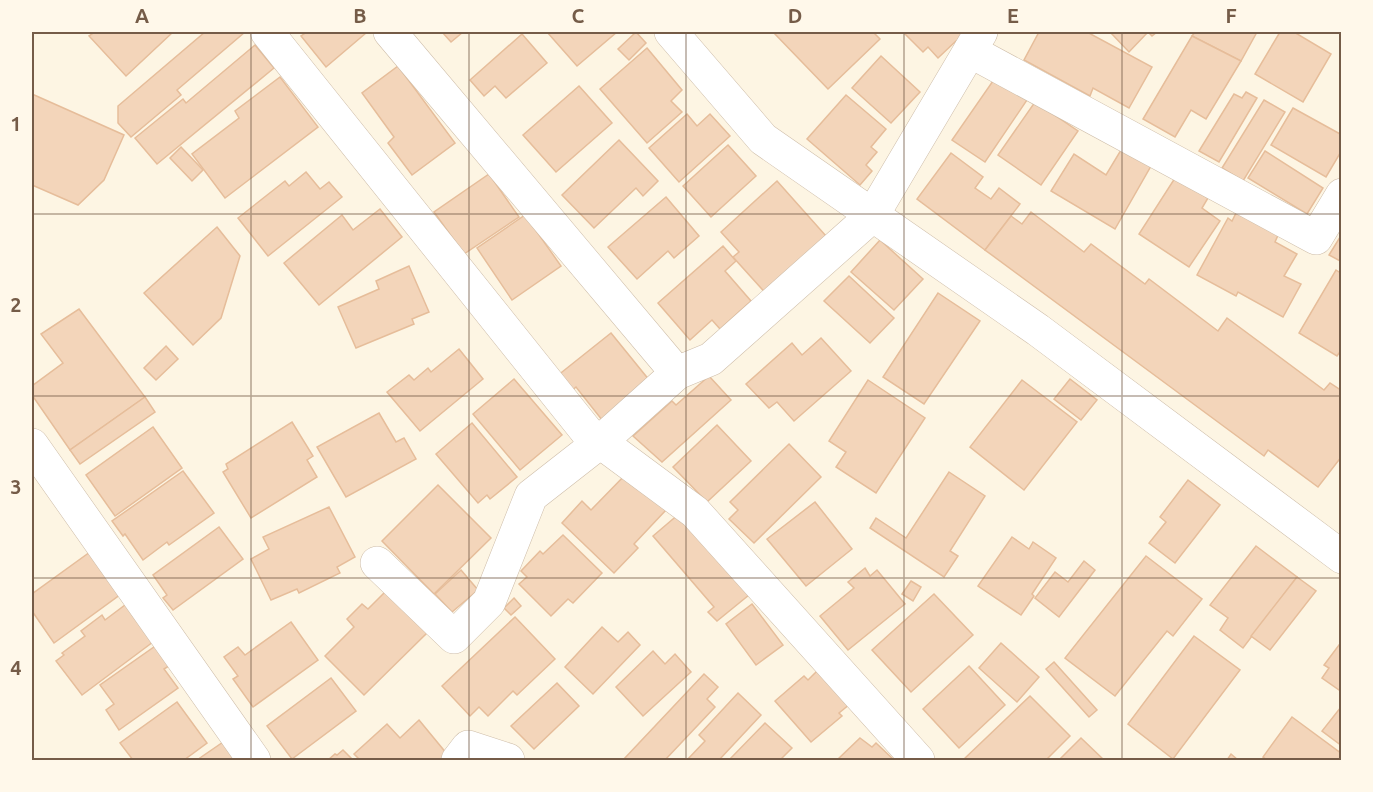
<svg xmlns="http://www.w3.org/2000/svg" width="1373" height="792" viewBox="0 0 1373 792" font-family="Ubuntu,sans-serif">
  <rect width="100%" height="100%" fill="#fdf5e3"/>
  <g fill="#f3d5ba" stroke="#e6bd9a" stroke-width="1.5">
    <polygon points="95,32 173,32 126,76 89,36"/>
    <polygon points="205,32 245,32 177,90 181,95 131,137 118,123 118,106"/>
    <polygon points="307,32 365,32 366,33 326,67 301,36"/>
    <polygon points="442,32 463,32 451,42"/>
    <polygon points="547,32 617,32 577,66"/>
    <polygon points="636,32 646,43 629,60 618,49"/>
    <polygon points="773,32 873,32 880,39 828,89"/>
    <polygon points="903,32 972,32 959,44 956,41 938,58 928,47 923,52"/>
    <polygon points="1039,32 1087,32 1152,67 1129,108 1093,88 1090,96 1024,60"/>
    <polygon points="1110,32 1157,32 1152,36 1148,32 1129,52"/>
    <polygon points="1195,32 1257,32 1241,61 1192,36"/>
    <polygon points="1280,32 1294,32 1331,54 1303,102 1255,74"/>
    <polygon points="522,34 547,63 506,98 495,86 484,96 470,80"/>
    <polygon points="1192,36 1241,61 1206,119 1191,110 1175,137 1143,119"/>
    <polygon points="255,45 274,68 157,164 135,138 183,99 186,103"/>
    <polygon points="647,48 682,90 671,101 682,112 647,143 600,89"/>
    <polygon points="881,56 920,92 891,123 852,88"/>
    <polygon points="398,66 455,143 412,175 388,143 394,137 362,93"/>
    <polygon points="280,77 318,127 225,198 192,154 239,118 235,111"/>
    <polygon points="995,78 1027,100 985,162 952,140"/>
    <polygon points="579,86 612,123 556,172 523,135"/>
    <polygon points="1246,92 1257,98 1219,162 1199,151 1234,94 1242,98"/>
    <polygon points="32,94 124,135 104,180 78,205 32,185"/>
    <polygon points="846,95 886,129 871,147 877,152 866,165 872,171 860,185 807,139"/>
    <polygon points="1264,100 1285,112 1243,181 1222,168"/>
    <polygon points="1035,102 1078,131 1041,185 998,155"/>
    <polygon points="1293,108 1342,135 1342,150 1326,177 1271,145"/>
    <polygon points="687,114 697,126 710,114 730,136 679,182 649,148"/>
    <polygon points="619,140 658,181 643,196 636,188 594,228 562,195"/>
    <polygon points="728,145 756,176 711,217 683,186"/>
    <polygon points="181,147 203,170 192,181 170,158"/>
    <polygon points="1121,150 1151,166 1115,229 1051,191 1074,154 1106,175"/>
    <polygon points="1265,151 1323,188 1307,214 1248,178"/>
    <polygon points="951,153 983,177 975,188 991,199 999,188 1020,204 985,250 917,199"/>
    <polygon points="306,172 320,189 329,182 342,197 268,256 238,218 285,181 289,186"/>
    <polygon points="489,174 519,217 464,254 434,212"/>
    <polygon points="1175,178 1208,198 1202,208 1220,221 1189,267 1139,234"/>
    <polygon points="777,181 826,236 769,297 733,257 739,252 721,232"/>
    <polygon points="666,197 699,236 674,258 668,251 637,279 608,247"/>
    <polygon points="380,209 402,237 319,305 284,263 342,215 353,230"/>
    <polygon points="1237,211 1279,233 1275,242 1297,254 1284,276 1301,284 1283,317 1238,292 1236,296 1197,275 1228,218 1232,221"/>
    <polygon points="1031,212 1084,252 1091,244 1145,284 1149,279 1218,331 1227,318 1324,390 1330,383 1342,391 1342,456 1318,487 1268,450 1264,456 985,250 1011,216 1022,224"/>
    <polygon points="525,215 561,266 512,300 477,248"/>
    <polygon points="217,227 240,256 221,318 193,345 144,293"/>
    <polygon points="1342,234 1342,262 1329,255"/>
    <polygon points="880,240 923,279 894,310 851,272"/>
    <polygon points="723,246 736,261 725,271 751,301 720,329 712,320 690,340 658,303"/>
    <polygon points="409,266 429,312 412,319 414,324 356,348 338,307 379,289 376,281"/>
    <polygon points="1336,270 1342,274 1342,349 1337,356 1299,333"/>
    <polygon points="849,276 894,318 870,343 824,301"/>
    <polygon points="938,293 980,321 924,404 883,377"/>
    <polygon points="79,309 145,397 70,450 32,395 32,386 63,363 41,334"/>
    <polygon points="611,333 654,386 606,425 576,387 570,392 557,376"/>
    <polygon points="821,338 851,371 794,421 777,402 769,408 746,384 792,343 802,355"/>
    <polygon points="166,346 178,359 156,380 144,368"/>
    <polygon points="459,349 483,379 420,431 387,392 409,375 414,380 428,368 431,372"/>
    <polygon points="709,376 731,400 662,462 633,436 672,401 676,405"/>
    <polygon points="514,379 562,435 520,470 473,414"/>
    <polygon points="1070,379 1097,400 1081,420 1054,399"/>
    <polygon points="868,380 925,418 876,493 836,467 846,452 829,441"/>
    <polygon points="1022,380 1077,422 1024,490 970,447"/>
    <polygon points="145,397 155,412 80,464 70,450"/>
    <polygon points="379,413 396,442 404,438 416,459 346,497 317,447"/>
    <polygon points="292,422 313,456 307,460 317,477 251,518 223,472 228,469 226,464"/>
    <polygon points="472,423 517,477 490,499 487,495 478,503 436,454"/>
    <polygon points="717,425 751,461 707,502 673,467"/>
    <polygon points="153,427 182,468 115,516 86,475"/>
    <polygon points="789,444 821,477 754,543 729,519 738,510 730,502"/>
    <polygon points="183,471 214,513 169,545 167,542 143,560 125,534 123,536 112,521"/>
    <polygon points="949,472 985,496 950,551 958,556 944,577 870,528 876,518 906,538"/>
    <polygon points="627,473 666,510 634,544 638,548 614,573 562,523 582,501 591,510"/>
    <polygon points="1188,480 1220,505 1175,563 1149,543 1166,522 1160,517"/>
    <polygon points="438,485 491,538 434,594 382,541"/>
    <polygon points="815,502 852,549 806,586 767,539"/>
    <polygon points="329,507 355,557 337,567 340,573 299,593 297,589 271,600 251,559 269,549 263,537"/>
    <polygon points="680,513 749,595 717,621 708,612 714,607 653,536"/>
    <polygon points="219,527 243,559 173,610 163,598 167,595 153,575"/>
    <polygon points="563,535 602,573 573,603 568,599 551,616 519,584 527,577 521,571 540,551 543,554"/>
    <polygon points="1012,537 1029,549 1033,542 1056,558 1032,594 1034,596 1021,615 978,586"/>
    <polygon points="1256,546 1297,577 1243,648 1220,630 1228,618 1210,605"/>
    <polygon points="90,552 121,594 54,643 32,611 32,594"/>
    <polygon points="1146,556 1202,599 1173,636 1167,631 1115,696 1065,658"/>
    <polygon points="1084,561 1095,570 1059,617 1035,598 1055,572 1068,582"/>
    <polygon points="865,568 870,576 877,570 905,604 848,650 820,616 854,588 848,582"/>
    <polygon points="461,570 478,590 452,612 435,594"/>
    <polygon points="1297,577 1316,591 1270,650 1251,636"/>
    <polygon points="911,581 921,587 913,601 902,594"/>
    <polygon points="386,591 427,633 364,695 325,656 354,627 347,619 362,604 368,609"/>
    <polygon points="934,594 973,635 911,692 872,650"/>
    <polygon points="514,598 521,606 511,615 504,608"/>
    <polygon points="752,604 783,645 756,665 726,624"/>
    <polygon points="125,605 157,639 82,695 56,661 64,655 62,653 85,636 81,631 102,615 105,620"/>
    <polygon points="515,617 555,659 517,695 513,691 488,716 479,707 470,716 442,686"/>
    <polygon points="291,622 318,660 253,707 233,679 238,676 224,657 238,647 245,655"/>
    <polygon points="602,627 618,642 628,632 640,645 593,694 565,667"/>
    <polygon points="1194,636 1240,670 1173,759 1128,724"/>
    <polygon points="1342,641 1342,692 1322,678 1329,668 1324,665"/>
    <polygon points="161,642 175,662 164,669 178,688 119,730 106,710 114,704 100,685"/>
    <polygon points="1001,643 1039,677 1017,702 979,668"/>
    <polygon points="653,651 665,664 675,654 691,672 643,716 616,687"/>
    <polygon points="1054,662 1097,710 1089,717 1046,669"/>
    <polygon points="969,666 1005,705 959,748 923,709"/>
    <polygon points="818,670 850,704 839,713 842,716 811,742 775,701 804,676 808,680"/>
    <polygon points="704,674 718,687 707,699 715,707 665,760 623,760"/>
    <polygon points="331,678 356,711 292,759 267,726"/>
    <polygon points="557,683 579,706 534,749 511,726"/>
    <polygon points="738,693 761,715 719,760 687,760 705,741 699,735"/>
    <polygon points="1030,696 1070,736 1046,760 963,760"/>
    <polygon points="177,702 207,743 184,760 133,760 120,743"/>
    <polygon points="1341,707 1342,707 1342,746 1322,731"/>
    <polygon points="1292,717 1342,754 1342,760 1267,760 1263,757"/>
    <polygon points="419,720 447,754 440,760 360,760 354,754 387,724 400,738"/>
    <polygon points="765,723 792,748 780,760 729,760"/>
    <polygon points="229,738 244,760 197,760"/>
    <polygon points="860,738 872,747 876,743 894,760 837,760"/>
    <polygon points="1081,738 1104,760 1059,760"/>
    <polygon points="343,750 353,760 328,760 335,754 337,755"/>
    <polygon points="1231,754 1238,760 1227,760"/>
  </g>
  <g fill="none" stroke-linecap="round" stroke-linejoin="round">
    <defs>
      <g id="minor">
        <polyline points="267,32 587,432 695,512 918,760"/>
        <polyline points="390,32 677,373 711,359 872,216 981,32"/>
        <polyline points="970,51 1316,238 1342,195"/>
        <polyline points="32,445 254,760"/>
        <polyline points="377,563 454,637 489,602 531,496 600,442 677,373"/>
        <polyline points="458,760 468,747 508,760"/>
      </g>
      <polyline id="tertiary" points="671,32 763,139 1038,330 1342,557"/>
    </defs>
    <use href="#minor" stroke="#cebda9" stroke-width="34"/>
    <use href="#tertiary" stroke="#cebda9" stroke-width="34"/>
    <use href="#minor" stroke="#fff" stroke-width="33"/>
    <use href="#tertiary" stroke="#fff" stroke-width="33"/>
  </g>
  <path fill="none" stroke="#755c48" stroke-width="1.5" stroke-opacity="0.55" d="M251,32V760M469,32V760M686,32V760M904,32V760M1122,32V760M32,214H1342M32,396H1342M32,578H1342"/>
  <rect width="1373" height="792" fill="none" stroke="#fff8ea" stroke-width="66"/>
  <rect x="33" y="33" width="1307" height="726" fill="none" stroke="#755c48" stroke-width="2"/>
  <g font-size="20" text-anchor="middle" font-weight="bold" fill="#755c48">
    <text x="142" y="23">A</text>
    <text x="360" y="23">B</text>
    <text x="578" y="23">C</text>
    <text x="795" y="23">D</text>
    <text x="1013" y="23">E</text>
    <text x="1231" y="23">F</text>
    <text x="16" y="131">1</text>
    <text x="16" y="312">2</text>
    <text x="16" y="494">3</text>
    <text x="16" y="675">4</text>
  </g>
</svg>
